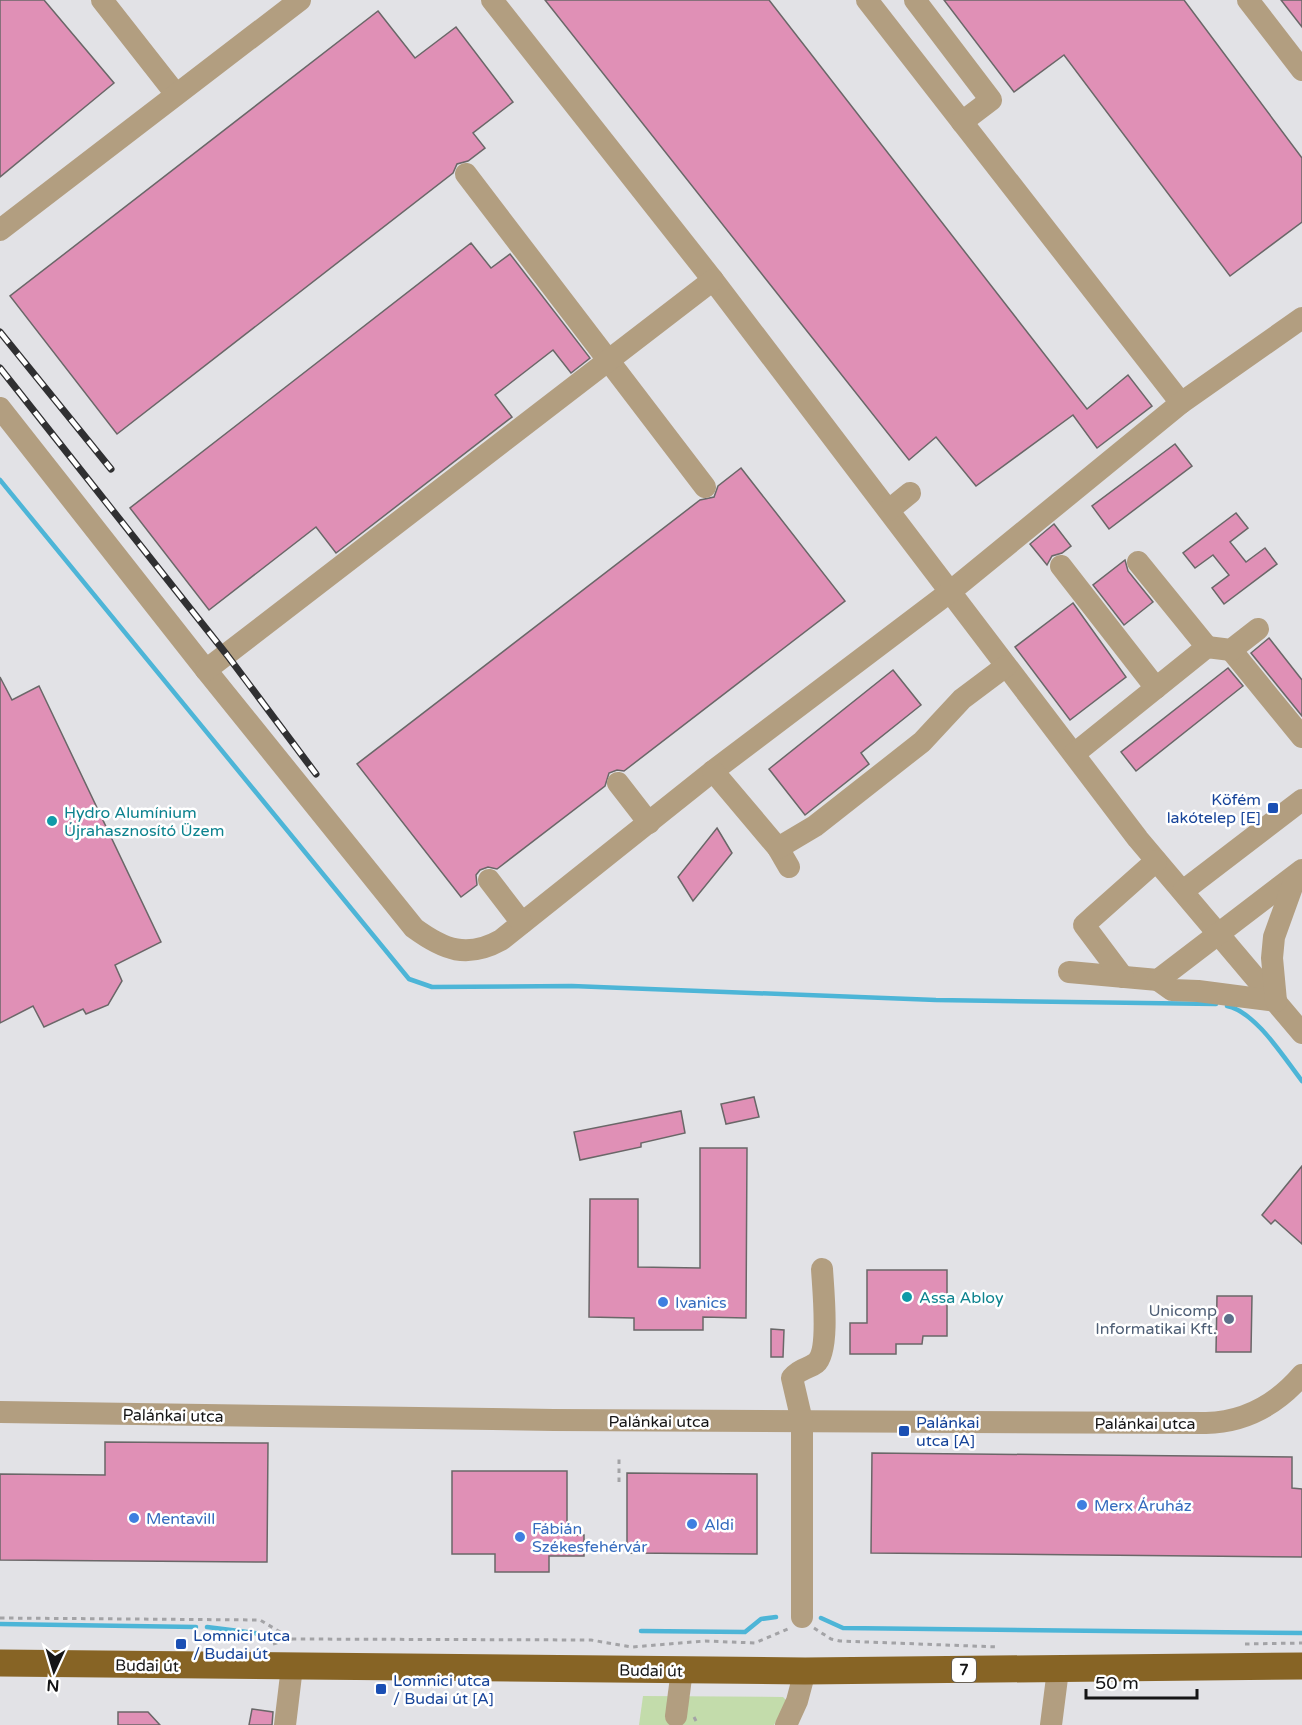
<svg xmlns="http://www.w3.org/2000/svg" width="1302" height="1725" viewBox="0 0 1302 1725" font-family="'Varela Round',sans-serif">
  <rect width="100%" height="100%" fill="#e2e2e6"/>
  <polygon fill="#c3dcab" points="643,1696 783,1697 787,1701 774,1725 639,1725"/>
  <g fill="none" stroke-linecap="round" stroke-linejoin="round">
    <g stroke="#4db5d7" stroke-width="4.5">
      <polyline points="0,480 409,979 432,987 572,986 936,1000 1216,1004"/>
      <path d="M1227,1006C1256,1012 1284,1058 1302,1081"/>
      <polyline points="821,1618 843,1628 1302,1633"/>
      <polyline points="0,1624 196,1627"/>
      <polyline points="207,1627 255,1633 269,1640"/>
      <polyline points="641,1631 745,1632 761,1619 776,1617"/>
    </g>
  </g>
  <g fill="#e090b6" stroke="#6a6768" stroke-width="1.5">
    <polygon points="0,0 44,0 114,83 0,177"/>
    <polygon points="545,0 769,0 1087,409 1128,375 1152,406 1097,448 1073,415 976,486 936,437 909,460"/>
    <polygon points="944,0 1184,0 1302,158 1302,222 1230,276 1064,55 1014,92"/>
    <polygon points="1281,0 1302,0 1302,27"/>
    <polygon points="378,11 415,58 456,27 513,102 473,133 485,148 468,161 457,164 453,173 117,434 10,296"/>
    <polygon points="471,243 491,268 510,254 590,358 571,373 553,350 495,395 512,417 336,553 316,527 209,610 130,508"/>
    <polygon points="1175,444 1192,466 1109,529 1092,506"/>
    <polygon points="741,468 845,601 624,771 617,770 609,773 605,786 497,869 488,867 480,870 476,875 477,885 461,897 357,764 700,500 714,497 718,486"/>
    <polygon points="1236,513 1248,528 1230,542 1246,562 1265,548 1277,564 1224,604 1212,588 1229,575 1213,555 1195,568 1183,553"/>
    <polygon points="1054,524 1071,546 1062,553 1052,556 1047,565 1030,544"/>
    <polygon points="1125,560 1128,571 1153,602 1124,625 1093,585"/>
    <polygon points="1073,603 1126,677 1070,720 1015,647"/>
    <polygon points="1269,638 1302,680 1302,716 1251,653"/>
    <polygon points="1228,668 1243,686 1136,771 1121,752"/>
    <polygon points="893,670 921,705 861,753 869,764 805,815 769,769"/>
    <polygon points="0,677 12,700 39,686 161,942 115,965 122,981 108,1005 86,1014 83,1009 44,1027 33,1006 0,1023"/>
    <polygon points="717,828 732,853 693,901 678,877"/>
    <polygon points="754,1097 759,1117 726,1124 721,1104"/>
    <polygon points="681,1111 685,1133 641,1143 641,1147 580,1160 574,1132"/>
    <polygon points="700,1148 747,1148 746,1318 703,1317 703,1330 634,1330 634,1318 589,1317 590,1199 638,1199 638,1267 700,1268"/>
    <polygon points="1302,1166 1302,1244 1275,1220 1271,1224 1262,1215"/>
    <polygon points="867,1270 947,1270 947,1336 923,1336 922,1344 896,1344 896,1354 850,1354 850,1323 867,1323"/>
    <polygon points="1217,1296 1252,1296 1251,1352 1216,1352"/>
    <polygon points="771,1329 784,1330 783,1357 771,1357"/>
    <polygon points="105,1442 268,1443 267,1562 0,1560 0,1474 105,1475"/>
    <polygon points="872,1453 1292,1457 1292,1488 1302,1489 1302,1557 871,1553"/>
    <polygon points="452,1471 567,1471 567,1535 584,1535 584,1556 549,1556 549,1572 495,1572 495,1554 452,1554"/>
    <polygon points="627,1473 757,1474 757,1554 627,1553"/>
    <polygon points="252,1709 273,1712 272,1725 249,1725"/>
    <polygon points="118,1712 148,1712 160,1725 118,1725"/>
  </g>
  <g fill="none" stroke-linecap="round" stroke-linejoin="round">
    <g stroke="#a3a3a6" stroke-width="3" stroke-dasharray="4.5 4.5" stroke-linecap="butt">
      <polyline points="619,1482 619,1459"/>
      <polyline points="0,1618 260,1620 292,1639 591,1640 632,1647 705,1641 755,1643 790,1628"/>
      <polyline points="814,1628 831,1639 840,1641 999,1647"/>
      <polyline points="273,1644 292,1639"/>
      <polyline points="1245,1644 1302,1643"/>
      <polyline points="694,1717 698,1725"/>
    </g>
    <g stroke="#b29e80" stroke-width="22">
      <polyline points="102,0 175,93"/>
      <polyline points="492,0 713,280 1138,839 1302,1033"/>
      <polyline points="867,0 1181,403"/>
      <polyline points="915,0 991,100 962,122"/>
      <polyline points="1248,0 1302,70"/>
      <polyline points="466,174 705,487"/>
      <polyline points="0,230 300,0"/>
      <path d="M0,408L206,670L414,928C444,950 467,959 501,940L713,771L951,591L1181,403L1302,318"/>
      <polyline points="889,510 910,493"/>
      <polyline points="1138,562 1207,647"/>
      <polyline points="1061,566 1156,688"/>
      <polyline points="1231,650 1302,737"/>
      <polyline points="206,670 713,280"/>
      <polyline points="1074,754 1207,647 1231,650 1258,629"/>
      <polyline points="713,771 778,848 789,867"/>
      <polyline points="618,783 649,823"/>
      <polyline points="778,848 815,826 922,742 962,699 1006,666"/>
      <polyline points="489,880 522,923"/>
      <polyline points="1183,891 1302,800"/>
      <polyline points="1069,972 1158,980 1302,870"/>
      <polyline points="1123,977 1084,925 1156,861"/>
      <polyline points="1158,980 1172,990 1198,991 1276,1001"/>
      <polyline points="1276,1001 1272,958 1274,937 1296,876"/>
      <path d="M0,1412L554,1420L1206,1423C1245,1422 1277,1404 1302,1375"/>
      <path d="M802,1617V1421L792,1378C801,1367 807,1370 816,1363C830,1351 823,1288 822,1269"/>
      <polyline points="676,1716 682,1670"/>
      <polyline points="285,1725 292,1667"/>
      <polyline points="786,1725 797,1701 805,1671"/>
      <polyline points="1051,1725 1058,1670"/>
    </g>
    <polyline stroke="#876425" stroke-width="27" points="0,1663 805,1671 1302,1666"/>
    <defs>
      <g id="rail">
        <polyline points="0,332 111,469"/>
        <polyline points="0,368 227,655 316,774"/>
      </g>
    </defs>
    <use href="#rail" stroke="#303032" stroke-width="7"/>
    <use href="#rail" stroke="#fff" stroke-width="4.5" stroke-dasharray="14" stroke-linecap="butt"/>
  </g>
  <g fill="#1a4fb4" stroke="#fff" stroke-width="2">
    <rect x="1267" y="802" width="12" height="12" rx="3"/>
    <rect x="898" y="1425" width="12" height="12" rx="3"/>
    <rect x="175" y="1638" width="12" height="12" rx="3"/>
    <rect x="375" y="1683" width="12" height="12" rx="3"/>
  </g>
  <g fill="#0f9aa8" stroke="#fff" stroke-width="2">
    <circle cx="52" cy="821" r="6"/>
    <circle cx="907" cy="1297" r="6"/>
  </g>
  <g fill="#3f7fe0" stroke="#fff" stroke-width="2">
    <circle cx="663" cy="1302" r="6"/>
    <circle cx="1082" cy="1505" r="6"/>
    <circle cx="134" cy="1518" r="6"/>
    <circle cx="692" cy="1524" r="6"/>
    <circle cx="520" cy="1537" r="6"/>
  </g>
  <circle fill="#5c6f8a" stroke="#fff" stroke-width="2" cx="1229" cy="1319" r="6"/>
  <g text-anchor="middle" stroke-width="5" stroke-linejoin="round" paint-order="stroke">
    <rect fill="#fff" stroke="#5b5b5c" stroke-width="1.5" x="952" y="1658" width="24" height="24" rx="4.5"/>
    <g font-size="15" font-weight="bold" fill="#151516">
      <text x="964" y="1675">7</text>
    </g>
    <g font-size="16" fill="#164399" stroke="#fff" text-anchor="start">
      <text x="1261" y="805" text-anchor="end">Köfém<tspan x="1261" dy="18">lakótelep [E]</tspan></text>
      <text x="916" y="1428">Palánkai<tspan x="916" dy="18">utca [A]</tspan></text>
      <text x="193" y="1641">Lomnici utca<tspan x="193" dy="18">/ Budai út</tspan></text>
      <text x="393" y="1686">Lomnici utca<tspan x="393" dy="18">/ Budai út [A]</tspan></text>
    </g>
    <g font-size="16" fill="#0d838f" stroke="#fff" text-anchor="start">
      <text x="64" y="818">Hydro Alumínium<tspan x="64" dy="18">Újrahasznosító Üzem</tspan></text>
      <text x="919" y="1303">Assa Abloy</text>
    </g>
    <g font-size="16" fill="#366cbe" stroke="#fff" text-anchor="start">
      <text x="675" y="1308">Ivanics</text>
      <text x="1094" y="1511">Merx Áruház</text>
      <text x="146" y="1524">Mentavill</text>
      <text x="704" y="1530">Aldi</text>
      <text x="532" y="1534">Fábián<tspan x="532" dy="18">Székesfehérvár</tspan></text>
    </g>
    <g font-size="16" fill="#4e5e75" stroke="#fff" text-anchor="end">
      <text x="1217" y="1316">Unicomp<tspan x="1217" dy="18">Informatikai Kft.</tspan></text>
    </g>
    <g font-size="16" fill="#151516" stroke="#fff">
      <text transform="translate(173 1415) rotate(1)" y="6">Palánkai utca</text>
      <text x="659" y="1427">Palánkai utca</text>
      <text x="1145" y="1429">Palánkai utca</text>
      <text transform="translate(147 1665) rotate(1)" y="6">Budai út</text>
      <text transform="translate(651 1670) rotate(1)" y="6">Budai út</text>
    </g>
  </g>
  <g transform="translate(54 1671) rotate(184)" stroke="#ffffff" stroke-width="4.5" paint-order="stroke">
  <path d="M0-4.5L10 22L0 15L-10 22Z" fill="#151516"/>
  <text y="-9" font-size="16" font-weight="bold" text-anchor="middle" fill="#151516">N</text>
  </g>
  <path d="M1086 1689v9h111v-9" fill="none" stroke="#151516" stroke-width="3"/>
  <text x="1095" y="1689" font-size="18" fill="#151516" stroke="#ffffff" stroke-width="4.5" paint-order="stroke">50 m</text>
</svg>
